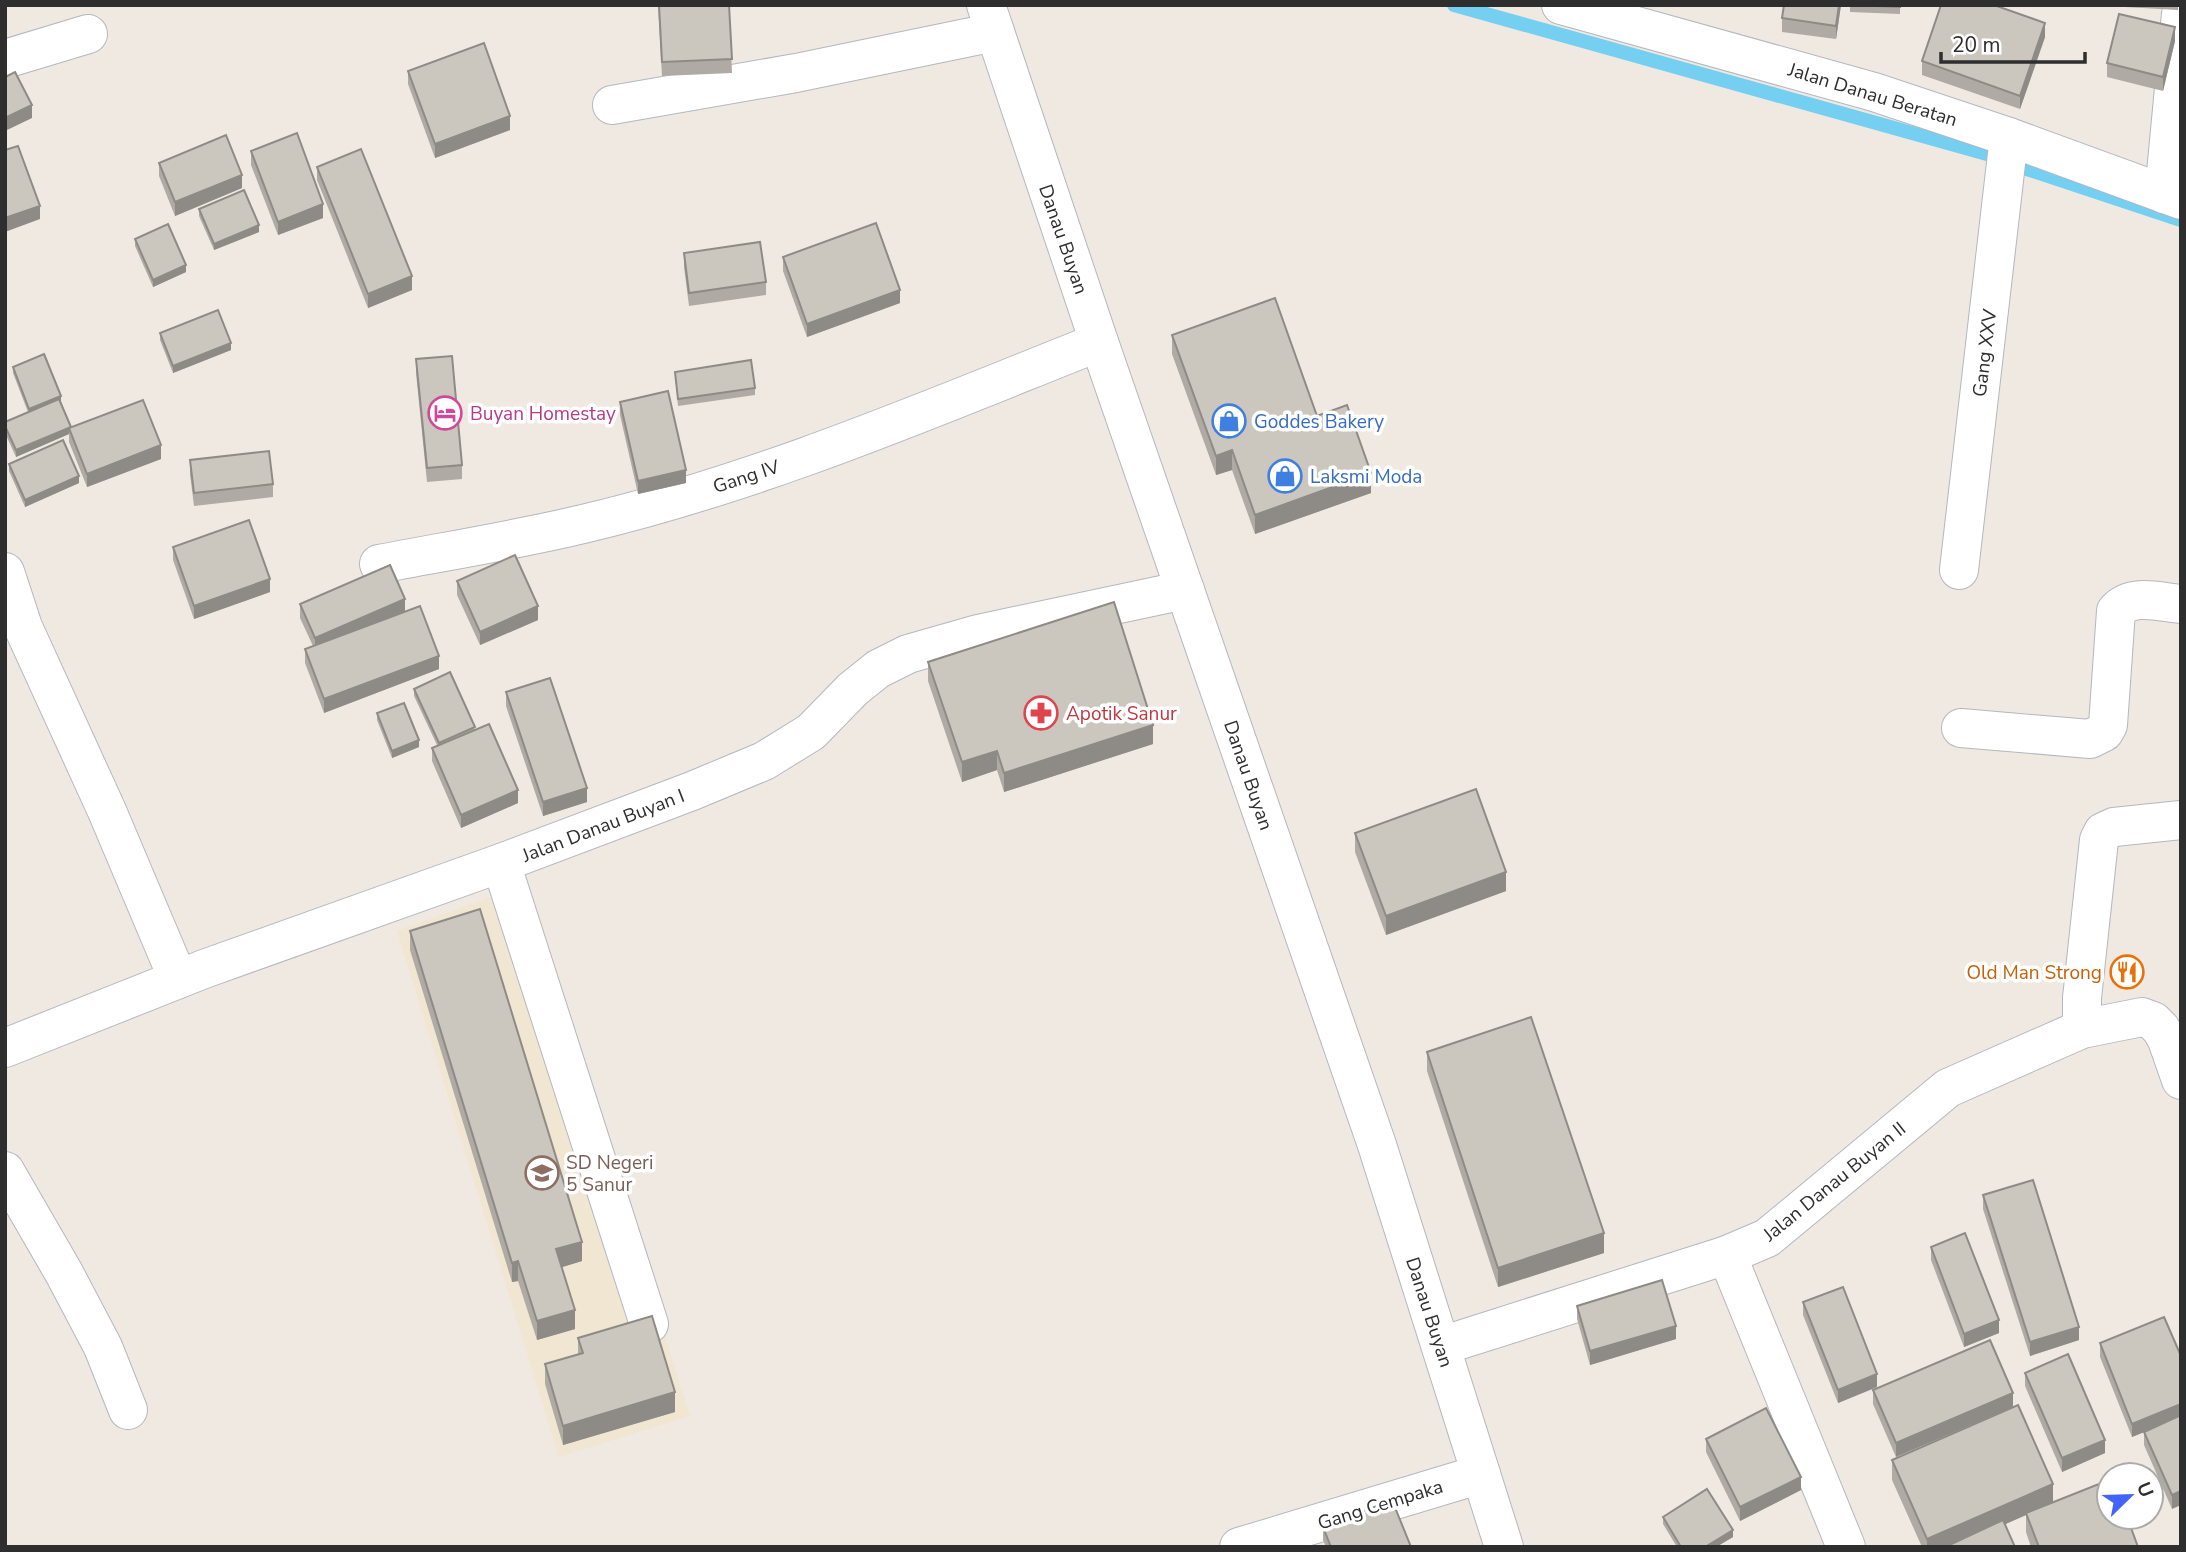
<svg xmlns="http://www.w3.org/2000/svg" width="2186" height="1552" viewBox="0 0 2186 1552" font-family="'Nunito Sans',sans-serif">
  <rect width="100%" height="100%" fill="#efe9e1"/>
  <polygon fill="#f0e6d1" points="522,886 690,1416 559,1457 397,931"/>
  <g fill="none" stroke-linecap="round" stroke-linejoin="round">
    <g stroke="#75cff0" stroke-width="14">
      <polyline points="1454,5 1987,154"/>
      <polyline points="2021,167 2181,220"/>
    </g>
    <defs>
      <g id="minor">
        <polyline points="5,59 88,34"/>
        <polyline points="612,105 796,73 995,32"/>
        <polyline points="2164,194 2181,14"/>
        <path d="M379,564C447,551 516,540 583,524C761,482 930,409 1099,342"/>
        <polyline points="1959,570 2009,137"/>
        <polyline points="5,572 23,627 107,811 178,979"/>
        <path d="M1961,728L2090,739L2104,732L2108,725L2116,611C2132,593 2159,602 2181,604"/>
        <polyline points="501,863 649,1324"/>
        <polyline points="2082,1029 2082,998 2099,840 2103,832 2114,827 2181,820"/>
        <polyline points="5,1048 204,969 501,863 692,791 764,761 811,732 853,689 878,669 908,654 978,634 1185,590"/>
        <polyline points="5,1171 64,1273 103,1347 128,1410"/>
        <polyline points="1727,1255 1846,1547"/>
        <polyline points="1441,1346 1727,1255 1767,1238 1948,1088 2082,1029 2142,1017 2153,1021 2161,1029 2167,1040 2181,1080"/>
        <polyline points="1239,1547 1481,1474"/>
      </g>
      <g id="tertiary">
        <polyline points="986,5 1099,342 1377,1145 1504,1547"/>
        <polyline points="1561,5 1874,92 2009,137 2181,200"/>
      </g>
    </defs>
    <use href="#minor" stroke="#b4b7c1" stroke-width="40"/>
    <use href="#tertiary" stroke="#b4b7c1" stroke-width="40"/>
    <use href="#minor" stroke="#fff" stroke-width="38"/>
    <use href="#tertiary" stroke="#fff" stroke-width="38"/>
  </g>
  <g fill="#afaba4">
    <polygon points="658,5 729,5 732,73 662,76"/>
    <polygon points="1784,5 1841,5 1836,39 1782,32 1782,18"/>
    <polygon points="1850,5 1900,5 1900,14 1850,12"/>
    <polygon points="2124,5 2178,5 2178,10 2124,7"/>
    <polygon points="2045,37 2020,109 1922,75 1922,61"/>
    <polygon points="2175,41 2163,91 2107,77 2107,63"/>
    <polygon points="408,71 510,130 435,158 408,84"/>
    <polygon points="251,151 323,218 278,235 251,165"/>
    <polygon points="159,163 242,188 175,216 159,176"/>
    <polygon points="317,167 412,290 368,308 317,180"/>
    <polygon points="199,209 259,232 214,250 199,216"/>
    <polygon points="135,239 186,272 153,287 135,246"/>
    <polygon points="684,253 766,282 766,295 689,306 684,267"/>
    <polygon points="783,257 900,303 807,337 783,271"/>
    <polygon points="160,333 231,350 173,373 160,340"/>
    <polygon points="1172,335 1371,493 1255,534 1232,470 1216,475 1172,354"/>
    <polygon points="416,359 462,465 462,479 427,482 416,373"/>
    <polygon points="13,367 61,402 71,428 161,459 87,487 69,442 69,434 16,457 5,433 5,422 28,412 13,373"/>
    <polygon points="675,372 755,388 755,395 678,406"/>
    <polygon points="620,402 686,483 638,494 620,415"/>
    <polygon points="190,460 273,484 273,497 194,506 190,474"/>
    <polygon points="9,464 79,483 25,507 9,471"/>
    <polygon points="173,547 270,592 194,619 173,560"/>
    <polygon points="457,581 538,620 480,645 457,595"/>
    <polygon points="300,604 405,611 439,669 324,713 305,663 305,649 313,646 300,618"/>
    <polygon points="928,662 1153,744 1004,792 997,770 962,782 928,681"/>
    <polygon points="414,689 475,729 518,803 461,828 432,761 432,748 437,745 414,696"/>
    <polygon points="506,692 587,802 543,816 506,706"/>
    <polygon points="377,713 419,747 392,758 377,720"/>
    <polygon points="1355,833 1506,891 1386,935 1355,852"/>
    <polygon points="410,931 582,1261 562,1267 575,1329 537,1340 518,1281 512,1282 410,950"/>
    <polygon points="1427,1052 1604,1253 1498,1287 1427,1071"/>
    <polygon points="1983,1195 2079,1340 2030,1356 1983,1209"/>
    <polygon points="1931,1247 1999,1333 1964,1347 1931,1260"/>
    <polygon points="1803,1302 1877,1387 1838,1403 1803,1315"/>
    <polygon points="1577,1306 1676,1339 1590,1365 1577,1319"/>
    <polygon points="578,1338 675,1412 563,1445 545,1384 545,1364 578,1354"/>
    <polygon points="1990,1340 1896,1457 1873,1404 1873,1390"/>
    <polygon points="2100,1343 2181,1356 2172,1509 2144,1445 2144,1432 2132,1437 2100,1357"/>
    <polygon points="2025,1373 2105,1453 2062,1472 2025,1386"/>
    <polygon points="1706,1439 1801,1490 1740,1521 1706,1452"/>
    <polygon points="1892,1460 2053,1502 2138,1547 2031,1547 2026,1532 2026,1515 2005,1524 2015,1547 1922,1547 1892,1480"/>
    <polygon points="1663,1517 1733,1537 1716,1547 1677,1547 1663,1524"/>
    <polygon points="1323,1527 1411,1547 1326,1547 1323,1540"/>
  </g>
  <g fill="#8e8b86">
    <polygon points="1839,5 1841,5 1836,39 1836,26"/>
    <polygon points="2045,23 2045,37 2020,109 2020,96"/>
    <polygon points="2175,27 2175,41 2163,91 2163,77"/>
    <polygon points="32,105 32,118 5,131 5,118"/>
    <polygon points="510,116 510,130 435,158 435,144"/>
    <polygon points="242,175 242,188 175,216 175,202"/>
    <polygon points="323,204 323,218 278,235 278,222"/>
    <polygon points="40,206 40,219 5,232 5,218"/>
    <polygon points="259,225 259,232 214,250 214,244"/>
    <polygon points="186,265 186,272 153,287 153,280"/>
    <polygon points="412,276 412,290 368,308 368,294"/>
    <polygon points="900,290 900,303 807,337 807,324"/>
    <polygon points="231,343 231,350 173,373 173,366"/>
    <polygon points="61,396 61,403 29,415 29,409"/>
    <polygon points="71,427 71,433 69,428 69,434 16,457 16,450"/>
    <polygon points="161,445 161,459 87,487 87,474"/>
    <polygon points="1232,450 1232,470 1216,475 1216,456"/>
    <polygon points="686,470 686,483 638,494 638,481"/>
    <polygon points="1371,473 1371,493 1255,534 1255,515"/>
    <polygon points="79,476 79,483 25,507 25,500"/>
    <polygon points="270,579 270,592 194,619 194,606"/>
    <polygon points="405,599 405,613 315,652 315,638"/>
    <polygon points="538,606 538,620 480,645 480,632"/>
    <polygon points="439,656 439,669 324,713 324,699"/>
    <polygon points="1153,725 1153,744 1004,792 1004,773"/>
    <polygon points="419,740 419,747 392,758 392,751"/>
    <polygon points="997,751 997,770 962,782 962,762"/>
    <polygon points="587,788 587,802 543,816 543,802"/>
    <polygon points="518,790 518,803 461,828 461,815"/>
    <polygon points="1506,872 1506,891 1386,935 1386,916"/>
    <polygon points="1604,1233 1604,1253 1498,1287 1498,1268"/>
    <polygon points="582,1242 582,1261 556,1269 556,1249"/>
    <polygon points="518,1261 518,1281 512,1282 512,1263"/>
    <polygon points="575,1310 575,1329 537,1340 537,1321"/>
    <polygon points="1999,1320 1999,1333 1964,1347 1964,1334"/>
    <polygon points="1676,1326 1676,1339 1590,1365 1590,1351"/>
    <polygon points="2079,1327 2079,1340 2030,1356 2030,1342"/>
    <polygon points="1877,1374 1877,1387 1838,1403 1838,1390"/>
    <polygon points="675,1392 675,1412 563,1445 563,1426"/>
    <polygon points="2013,1393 2013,1407 1896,1457 1896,1443"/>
    <polygon points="2181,1404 2181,1417 2132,1437 2132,1424"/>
    <polygon points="2105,1440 2105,1453 2062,1472 2062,1458"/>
    <polygon points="1801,1477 1801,1490 1740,1521 1740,1507"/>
    <polygon points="2053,1484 2053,1503 2026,1513 2026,1515 1954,1547 1927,1547 1927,1539"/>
    <polygon points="2181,1491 2181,1505 2172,1509 2172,1495"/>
    <polygon points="1733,1530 1733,1537 1716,1547 1705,1547"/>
  </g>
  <g fill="#cbc7bf" stroke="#8e8b86" stroke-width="2">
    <polygon points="659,5 729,5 732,59 662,62"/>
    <polygon points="1784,5 1839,5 1836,26 1782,18"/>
    <polygon points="1850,5 1900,5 1900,7"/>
    <polygon points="1941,5 1994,5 2045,23 2020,96 1922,61"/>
    <polygon points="2119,14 2175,27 2163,77 2107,63"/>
    <polygon points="484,43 510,116 435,144 408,71"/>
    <polygon points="15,72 32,105 5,118 5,77"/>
    <polygon points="297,133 323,204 278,222 251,151"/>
    <polygon points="226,135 242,175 175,202 159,163"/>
    <polygon points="18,146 40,206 5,218 5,150"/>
    <polygon points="361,149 412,276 368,294 317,167"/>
    <polygon points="244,190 259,225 214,244 199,209"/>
    <polygon points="876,223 900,290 807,324 783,257"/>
    <polygon points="168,224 186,265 153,280 135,239"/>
    <polygon points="760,242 766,282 689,293 684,253"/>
    <polygon points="1275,298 1317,416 1347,405 1371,473 1255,515 1232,450 1216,456 1172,335"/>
    <polygon points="218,310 231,343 173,366 160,333"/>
    <polygon points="44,354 61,396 29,409 13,367"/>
    <polygon points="452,356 462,465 427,468 416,359"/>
    <polygon points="751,360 755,388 678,399 675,372"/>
    <polygon points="668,391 686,470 638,481 620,402"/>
    <polygon points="59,399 71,427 16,450 5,426 5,422"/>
    <polygon points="143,400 161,445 87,474 69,428"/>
    <polygon points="63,440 79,476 25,500 9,464"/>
    <polygon points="269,451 273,484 194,493 190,460"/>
    <polygon points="249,520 270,579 194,606 173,547"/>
    <polygon points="515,555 538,606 480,632 457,581"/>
    <polygon points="390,565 405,599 315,638 300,604"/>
    <polygon points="1114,602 1153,725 1004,773 997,751 962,762 928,662"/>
    <polygon points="420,606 439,656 324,699 305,649"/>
    <polygon points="450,672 475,727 439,743 414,689"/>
    <polygon points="550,678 587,788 543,802 506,692"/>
    <polygon points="404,703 419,740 392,751 377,713"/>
    <polygon points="489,724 518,790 461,815 432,748"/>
    <polygon points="1476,789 1506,872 1386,916 1355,833"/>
    <polygon points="480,909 582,1242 556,1249 575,1310 537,1321 518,1261 512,1263 410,931"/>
    <polygon points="1531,1017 1604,1233 1498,1268 1427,1052"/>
    <polygon points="2033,1180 2079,1327 2030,1342 1983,1195"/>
    <polygon points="1965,1233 1999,1320 1964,1334 1931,1247"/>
    <polygon points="1662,1280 1676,1326 1590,1351 1577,1306"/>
    <polygon points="1843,1287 1877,1374 1838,1390 1803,1302"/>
    <polygon points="652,1316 675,1392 563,1426 545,1364 583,1353 578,1338"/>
    <polygon points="2164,1317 2181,1356 2181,1404 2132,1424 2100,1343"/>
    <polygon points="1990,1340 2013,1393 1896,1443 1873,1390"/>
    <polygon points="2068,1354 2105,1440 2062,1458 2025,1373"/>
    <polygon points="2018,1405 2053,1484 1927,1539 1892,1460"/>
    <polygon points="1766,1408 1801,1477 1740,1507 1706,1439"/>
    <polygon points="2181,1415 2181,1491 2172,1495 2144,1432"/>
    <polygon points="2109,1480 2109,1517 2127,1517 2138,1547 2039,1547 2026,1513"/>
    <polygon points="1707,1489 1733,1530 1705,1547 1681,1547 1663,1517"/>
    <polygon points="1392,1500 1411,1547 1331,1547 1323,1527"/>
    <polygon points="2003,1520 2015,1547 1945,1547"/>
  </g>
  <defs>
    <symbol id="hotel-ring" viewBox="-11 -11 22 22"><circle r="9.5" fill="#fff" stroke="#d1479c" stroke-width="1.5"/><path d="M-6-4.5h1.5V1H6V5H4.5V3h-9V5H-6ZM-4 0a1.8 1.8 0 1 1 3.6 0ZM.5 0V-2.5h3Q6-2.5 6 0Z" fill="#d1479c"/></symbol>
    <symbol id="shop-ring" viewBox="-11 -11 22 22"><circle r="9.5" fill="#fff" stroke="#3f7fe0" stroke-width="1.5"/><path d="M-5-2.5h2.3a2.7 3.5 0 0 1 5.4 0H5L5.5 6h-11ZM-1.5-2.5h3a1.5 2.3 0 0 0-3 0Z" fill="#3f7fe0"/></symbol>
    <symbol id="pharmacy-ring" viewBox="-11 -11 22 22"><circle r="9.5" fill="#fff" stroke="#e0444e" stroke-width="1.5"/><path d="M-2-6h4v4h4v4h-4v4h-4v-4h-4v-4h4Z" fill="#e0444e"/></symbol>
    <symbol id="restaurant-ring" viewBox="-11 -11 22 22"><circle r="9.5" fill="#fff" stroke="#e8710a" stroke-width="1.5"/><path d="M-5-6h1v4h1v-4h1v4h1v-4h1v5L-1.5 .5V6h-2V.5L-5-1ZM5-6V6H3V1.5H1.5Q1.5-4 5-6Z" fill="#e8710a"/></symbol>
    <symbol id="school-ring" viewBox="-11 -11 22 22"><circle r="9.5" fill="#fff" stroke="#8d6e63" stroke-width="1.5"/><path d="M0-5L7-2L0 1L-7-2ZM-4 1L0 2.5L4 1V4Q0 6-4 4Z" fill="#8d6e63"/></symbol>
  </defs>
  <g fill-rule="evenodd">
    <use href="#hotel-ring" x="426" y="394" width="38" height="38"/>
    <use href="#shop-ring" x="1210" y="402" width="38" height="38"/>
    <use href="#shop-ring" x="1266" y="457" width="38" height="38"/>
    <use href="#pharmacy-ring" x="1022" y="694" width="38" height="38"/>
    <use href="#restaurant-ring" x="2108" y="953" width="38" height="38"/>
    <use href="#school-ring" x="523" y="1154" width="38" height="38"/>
  </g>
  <g text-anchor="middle" stroke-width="7" stroke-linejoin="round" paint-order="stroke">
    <g font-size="19" fill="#2e2e2e" stroke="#fff">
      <text transform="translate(1873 94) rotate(17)" y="7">Jalan Danau Beratan</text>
      <text transform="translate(1064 239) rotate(71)" y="7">Danau Buyan</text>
      <text transform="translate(1984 353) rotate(-83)" y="7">Gang XXV</text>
      <text transform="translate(746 476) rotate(-18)" y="7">Gang IV</text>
      <text transform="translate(1249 775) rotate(71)" y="7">Danau Buyan</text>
      <text transform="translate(603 825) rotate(-21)" y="7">Jalan Danau Buyan I</text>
      <text transform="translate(1834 1181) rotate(-39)" y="7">Jalan Danau Buyan II</text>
      <text transform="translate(1430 1312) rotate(72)" y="7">Danau Buyan</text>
      <text transform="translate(1380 1504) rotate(-17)" y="7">Gang Cempaka</text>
    </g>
    <g font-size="19" fill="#b23c85" stroke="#fff" text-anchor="start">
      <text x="470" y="420">Buyan Homestay</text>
    </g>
    <g font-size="19" fill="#366cbe" stroke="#fff" text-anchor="start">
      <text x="1254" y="428">Goddes Bakery</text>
      <text x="1310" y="483">Laksmi Moda</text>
    </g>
    <g font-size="19" fill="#be3a42" stroke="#fff" text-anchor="start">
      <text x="1066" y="720">Apotik Sanur</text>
    </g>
    <g font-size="19" fill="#c56008" stroke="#fff" text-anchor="end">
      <text x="2102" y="979">Old Man Strong</text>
    </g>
    <g font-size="19" fill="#785e54" stroke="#fff" text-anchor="start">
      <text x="566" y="1169">SD Negeri<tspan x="566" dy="22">5 Sanur</tspan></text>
    </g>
  </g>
  <rect width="2186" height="1552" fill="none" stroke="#2e2e2e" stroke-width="14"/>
  <g transform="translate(2130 1496) rotate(67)"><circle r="33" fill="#ffffff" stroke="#ababab" stroke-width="2"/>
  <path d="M0-5L12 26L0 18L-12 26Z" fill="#4264fb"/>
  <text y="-10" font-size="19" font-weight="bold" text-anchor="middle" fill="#2e2e2e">U</text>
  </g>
  <path d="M1941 52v10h144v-10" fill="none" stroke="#2e2e2e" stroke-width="3.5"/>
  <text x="1952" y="52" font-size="21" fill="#2e2e2e" stroke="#ffffff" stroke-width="5" paint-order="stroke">20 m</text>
</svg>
